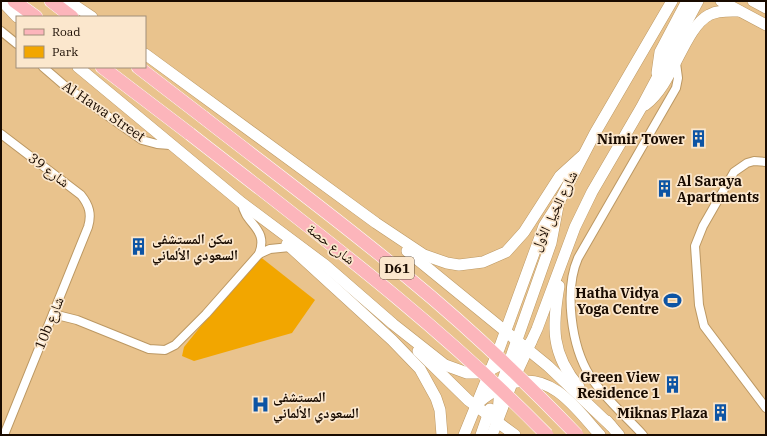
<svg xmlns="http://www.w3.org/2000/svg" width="767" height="436" viewBox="0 0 767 436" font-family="'IBM Plex Serif','Noto Naskh Arabic',serif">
  <rect width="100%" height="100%" fill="#e9c38d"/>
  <polygon fill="#f2a600" points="258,255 315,300 292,333 194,361 182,356 184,347"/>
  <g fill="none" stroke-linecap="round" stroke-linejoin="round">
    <defs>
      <g id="street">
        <polyline points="1,31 17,44"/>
        <polyline points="43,67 65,86 142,140 157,144 170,145"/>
        <path d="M1,134L81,195C89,205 92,214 88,227L4,435"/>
        <polyline points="766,162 754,161 747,163 734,172 703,226 695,246 699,305 704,326 766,408"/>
        <path d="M242,203C245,225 269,228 259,254"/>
        <polyline points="53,314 77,320 149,349 165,350 175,345 206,314 259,254 270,249 290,247"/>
        <path d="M643,435C626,416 604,398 590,376C571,346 564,290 578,258L676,88L678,78L676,63"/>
      </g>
      <g id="secondary">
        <polyline points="2,1 17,17"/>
        <polyline points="68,1 92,17"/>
        <polyline points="721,1 766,25"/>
        <polyline points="753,1 766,8"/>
        <polyline points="145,54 376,223 424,255 447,263 459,265 483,262 506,252 524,232 560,176 582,156"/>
        <polyline points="78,67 242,203 325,265 393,324 445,365 467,373 477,373 490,370 519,355 531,342"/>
        <polyline points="657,73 660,52 687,1"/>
        <path d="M645,105C673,85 684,28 709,15C718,10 729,11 739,11"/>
        <polyline points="287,244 392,340 420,369 436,398 440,410 442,435"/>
        <polyline points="407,251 548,366 611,426"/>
        <path d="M559,286C552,327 551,354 579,387"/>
        <polyline points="418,351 468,400 515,435"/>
        <path d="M478,403C489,393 501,386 516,382C554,374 577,410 600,435"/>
        <polyline points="498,413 500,388 551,243 558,206"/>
        <polyline points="607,421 619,435"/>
        <polyline points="464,435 499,349 544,226 558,204 595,133 672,1"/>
        <polyline points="481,435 490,409"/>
        <polyline points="492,435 512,383 537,329 575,227 592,192 641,108 698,1"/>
      </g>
      <g id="primary">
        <polyline points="14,1 36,17"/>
        <polyline points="51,1 72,17"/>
        <polyline points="102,67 190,134"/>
        <polyline points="138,67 203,117"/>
      </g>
    </defs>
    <use href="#street" stroke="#bc9863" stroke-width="10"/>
    <use href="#secondary" stroke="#bc9863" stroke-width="12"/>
    <use href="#primary" stroke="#fff" stroke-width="14"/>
    <use href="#street" stroke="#fff" stroke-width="8"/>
    <use href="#secondary" stroke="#fff" stroke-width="11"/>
    <use href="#primary" stroke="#fcb5bb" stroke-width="13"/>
    <defs>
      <g id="primary-bridge">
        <path d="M203,117C271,170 340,221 406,276C467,326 523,379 577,435"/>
        <path d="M190,134C313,230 438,323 547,435"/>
      </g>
    </defs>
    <use href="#primary-bridge" stroke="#fff" stroke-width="14" stroke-linecap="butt"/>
    <use href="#primary-bridge" stroke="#fcb5bb" stroke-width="13"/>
  </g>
  <defs>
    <symbol id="building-bare" viewBox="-9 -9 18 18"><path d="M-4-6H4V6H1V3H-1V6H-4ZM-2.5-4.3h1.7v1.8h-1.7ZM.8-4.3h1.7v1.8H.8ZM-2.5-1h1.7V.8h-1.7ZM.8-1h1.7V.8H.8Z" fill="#0d54a4" stroke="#fbe7cd" stroke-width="2.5" paint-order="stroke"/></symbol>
    <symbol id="stadium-bare" viewBox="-9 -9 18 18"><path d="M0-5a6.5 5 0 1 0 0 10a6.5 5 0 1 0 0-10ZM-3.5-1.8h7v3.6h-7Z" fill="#0d54a4" stroke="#fbe7cd" stroke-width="2.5" paint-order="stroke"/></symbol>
    <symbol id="hospital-bare" viewBox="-9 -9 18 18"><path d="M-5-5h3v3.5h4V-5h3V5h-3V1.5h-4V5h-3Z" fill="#0d54a4" stroke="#fbe7cd" stroke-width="2.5" paint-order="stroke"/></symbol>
  </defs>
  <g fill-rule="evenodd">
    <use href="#building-bare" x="686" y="126" width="25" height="25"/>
    <use href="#building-bare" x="652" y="176" width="25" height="25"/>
    <use href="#building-bare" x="126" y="234" width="25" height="25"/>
    <use href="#stadium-bare" x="660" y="288" width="25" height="25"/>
    <use href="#building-bare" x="660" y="372" width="25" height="25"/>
    <use href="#hospital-bare" x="248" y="392" width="25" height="25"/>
    <use href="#building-bare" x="708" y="400" width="25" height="25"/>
  </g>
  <g text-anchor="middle" stroke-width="3.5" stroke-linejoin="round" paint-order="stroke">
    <rect fill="#fbe7cd" stroke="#5d4d3e" stroke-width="1" x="380" y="257" width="34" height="22" rx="3"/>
    <g font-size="13" font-weight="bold" fill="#190b00">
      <text x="397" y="273">D61</text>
    </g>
    <g font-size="14" fill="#190b00" stroke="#fbe7cd">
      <text transform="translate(104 111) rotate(34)" y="5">Al Hawa Street</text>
      <text transform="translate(49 170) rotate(37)" y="5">شارع 39</text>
      <text transform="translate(554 211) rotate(-64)" y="5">شارع الخيل الأول</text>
      <text transform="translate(331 244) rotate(38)" y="5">شارع حصة</text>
      <text transform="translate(49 323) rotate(-68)" y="5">10b شارع</text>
    </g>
    <g font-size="14" font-weight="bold" fill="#190b00" stroke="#fbe7cd" text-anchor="end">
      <text x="685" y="144">Nimir Tower</text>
      <text x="677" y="186" text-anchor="start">Al Saraya<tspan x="677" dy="16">Apartments</tspan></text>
      <text x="152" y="244" text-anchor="start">سكن المستشفى<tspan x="152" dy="16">السعودي الألماني</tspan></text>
      <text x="659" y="298">Hatha Vidya<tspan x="659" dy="16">Yoga Centre</tspan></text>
      <text x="660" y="382">Green View<tspan x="660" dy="16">Residence 1</tspan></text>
      <text x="273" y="402" text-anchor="start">المستشفى<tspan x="273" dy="16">السعودي الألماني</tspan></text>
      <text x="708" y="418">Miknas Plaza</text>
    </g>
  </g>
  <rect width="767" height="436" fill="none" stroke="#190b00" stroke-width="4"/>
  <rect x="16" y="16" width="130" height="52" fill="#fbe7cd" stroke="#a18f7b"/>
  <rect x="24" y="29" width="20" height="6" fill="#fcb5bb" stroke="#a18f7b"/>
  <text x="52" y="36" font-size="12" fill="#190b00">Road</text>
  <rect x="24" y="46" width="20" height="12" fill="#f2a600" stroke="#a18f7b"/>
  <text x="52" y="56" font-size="12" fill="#190b00">Park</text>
</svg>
